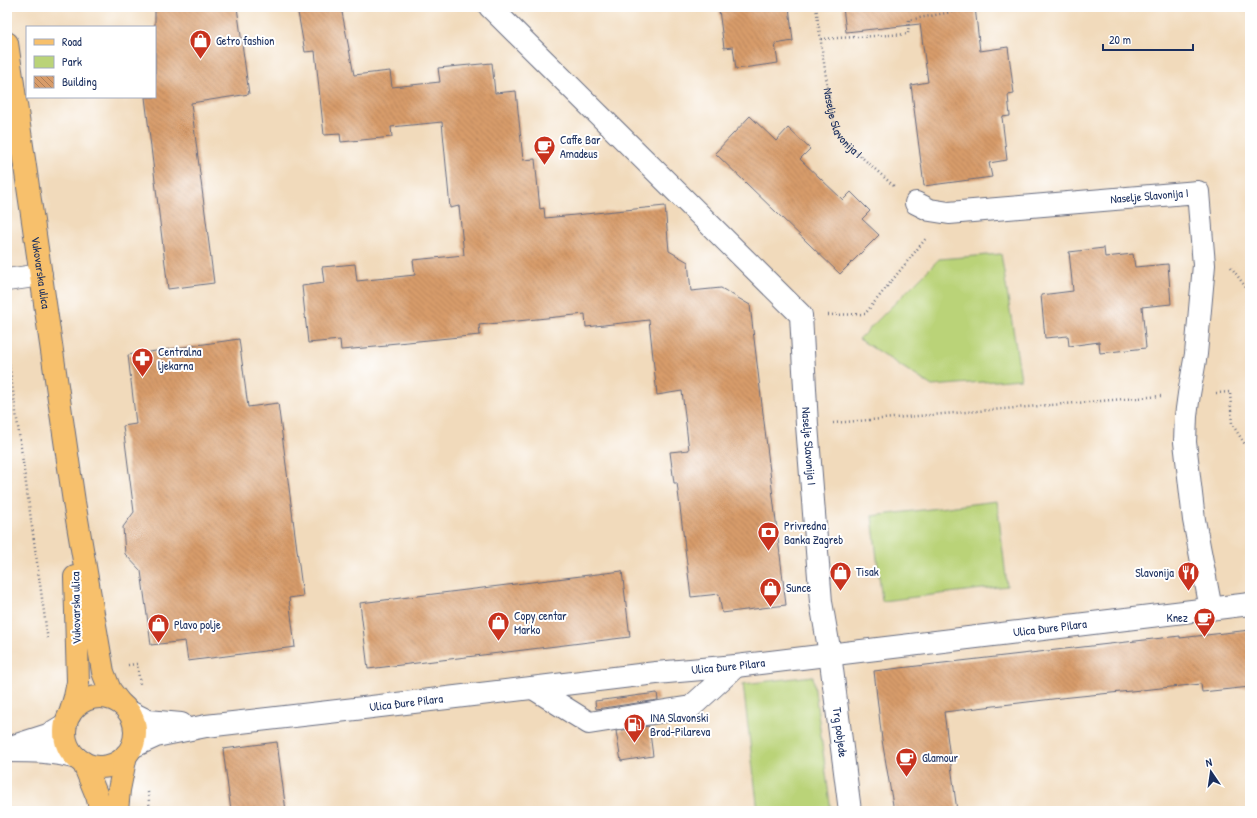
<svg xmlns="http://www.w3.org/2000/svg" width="1257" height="818" viewBox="0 0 1257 818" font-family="'Patrick Hand',sans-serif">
  <defs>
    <pattern id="building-back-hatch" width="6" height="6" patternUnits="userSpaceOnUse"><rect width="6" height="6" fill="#d89c6a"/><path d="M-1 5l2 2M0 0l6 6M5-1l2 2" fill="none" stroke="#ae805a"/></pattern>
  </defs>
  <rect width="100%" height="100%" fill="#fff"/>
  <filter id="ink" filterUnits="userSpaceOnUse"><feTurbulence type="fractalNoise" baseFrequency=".025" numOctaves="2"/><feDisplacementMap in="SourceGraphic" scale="8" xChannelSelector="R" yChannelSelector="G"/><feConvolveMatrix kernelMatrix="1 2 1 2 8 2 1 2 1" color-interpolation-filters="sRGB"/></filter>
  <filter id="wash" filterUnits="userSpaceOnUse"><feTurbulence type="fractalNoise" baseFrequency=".012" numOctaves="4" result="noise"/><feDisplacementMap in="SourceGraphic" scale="16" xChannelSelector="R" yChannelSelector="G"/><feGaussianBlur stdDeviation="0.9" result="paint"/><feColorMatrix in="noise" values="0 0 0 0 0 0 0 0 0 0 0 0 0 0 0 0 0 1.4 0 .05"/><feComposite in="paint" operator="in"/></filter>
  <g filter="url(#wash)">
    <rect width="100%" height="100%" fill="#f1dabb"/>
    <g fill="#bad378" stroke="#6a816b">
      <polygon points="1001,254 1021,379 932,386 859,339 939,259"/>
      <polygon points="997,501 1007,586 882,601 872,516"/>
      <polygon points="813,676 831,811 758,811 743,684"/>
    </g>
    <g id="blocks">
      <g fill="url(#building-back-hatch)">
        <polygon points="155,7 237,7 249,94 191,103 214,283 168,289 145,97 155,97"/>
        <polygon points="297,7 341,7 354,75 390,71 392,87 440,82 438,68 492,63 495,93 516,91 523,160 535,159 540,209 544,208 545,218 665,206 669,251 688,262 691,291 721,288 750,305 786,605 722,613 719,594 691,597 677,483 674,483 670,452 689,450 682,391 657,395 649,320 586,327 585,314 479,325 480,335 387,344 387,346 341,350 340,340 308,343 302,286 324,283 322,267 355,264 357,281 415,275 413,260 464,255 459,206 450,208 442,122 391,127 392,137 341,142 340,134 324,135 315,51 305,52"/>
        <polygon points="727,7 789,7 793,41 775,44 778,63 736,69 733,47 724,48 719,10 727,9"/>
        <polygon points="843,7 975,7 980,51 1008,47 1014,94 1008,95 1010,116 1002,117 1007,160 989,163 992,177 924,186 911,85 928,82 920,24 846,32"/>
        <polygon points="750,116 776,141 788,128 810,149 800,159 843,200 851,192 870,211 862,219 879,235 840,274 715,153"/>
        <polygon points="1104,248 1105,257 1133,254 1135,267 1168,264 1171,304 1142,307 1146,348 1100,353 1099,342 1069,346 1068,336 1045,338 1041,295 1073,291 1069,252"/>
        <polygon points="239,339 248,407 278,403 303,596 289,598 295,647 188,661 185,641 151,645 141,571 125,554 123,527 134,512 123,426 136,424 128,355"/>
        <polygon points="622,571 630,637 368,669 360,603"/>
        <polygon points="1250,630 1250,687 1202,692 1201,684 1061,698 944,712 957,811 894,811 882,740 874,671 1056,650 1180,636 1180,638"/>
        <polygon points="657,693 658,700 596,709 595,701"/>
        <polygon points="649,726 653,756 621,761 616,731"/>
        <polygon points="277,742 286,811 231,811 223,749"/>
      </g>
    </g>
  </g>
  <g filter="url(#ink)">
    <use href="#blocks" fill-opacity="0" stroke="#666b7f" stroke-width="1"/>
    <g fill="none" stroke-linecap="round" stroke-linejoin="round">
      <defs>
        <g id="minor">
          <path id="s2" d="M490,7L801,315L807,425L821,602L830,654L850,811"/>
          <path id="s3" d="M916,203L930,210L949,213L1198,192L1204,265L1196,354L1189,394L1186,416L1185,442L1194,520L1211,609"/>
          <polyline points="7,280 41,275"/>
          <polyline points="533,688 589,723 691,707 736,666"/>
          <polyline points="128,711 148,721 181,724"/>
          <polyline points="17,745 48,735 66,724"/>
          <path id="s4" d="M132,747L156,736L206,726L355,709L656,673L736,666L1250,604"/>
          <path d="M7,751C34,751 51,751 77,758"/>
        </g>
        <g id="major">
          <path id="s5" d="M7,43L74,502L103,672L110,690L120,703"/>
          <circle cx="100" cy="732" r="35"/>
          <polyline points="70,714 75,697 78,682 75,577"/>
          <polyline points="83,762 97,796 101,811"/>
          <polyline points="117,811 119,790 126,755"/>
        </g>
      </defs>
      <use href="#minor" stroke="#666b7f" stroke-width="24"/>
      <use href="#major" stroke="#666b7f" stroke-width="24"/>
      <g stroke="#666b7f" stroke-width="2.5" stroke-dasharray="1 3" stroke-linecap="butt">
        <path id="s1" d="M816,7L829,98L833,118L838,133L847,144L895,187"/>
        <polyline points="821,39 908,34 909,20 978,7"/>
        <polyline points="1231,267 1250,293"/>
        <polyline points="828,315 865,314 927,237"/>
        <polyline points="7,348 48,641"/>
        <polyline points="1216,393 1230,392 1232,424 1248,449 1250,449"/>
        <polyline points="833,423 1161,396"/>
        <polyline points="128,665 137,664 140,684"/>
        <polyline points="148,792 150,811"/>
      </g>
      <use href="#minor" stroke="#fff" stroke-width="22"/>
      <use href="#major" stroke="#f7c06c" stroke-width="22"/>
    </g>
  </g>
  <defs>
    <symbol id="shop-pin" viewBox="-11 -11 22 30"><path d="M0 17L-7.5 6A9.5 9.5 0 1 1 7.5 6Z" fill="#c8321e" stroke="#fff"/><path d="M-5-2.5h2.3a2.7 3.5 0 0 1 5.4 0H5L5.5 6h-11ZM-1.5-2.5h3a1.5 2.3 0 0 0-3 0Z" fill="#fff"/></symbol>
    <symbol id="cafe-pin" viewBox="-11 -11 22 30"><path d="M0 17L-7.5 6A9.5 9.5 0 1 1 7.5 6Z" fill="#c8321e" stroke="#fff"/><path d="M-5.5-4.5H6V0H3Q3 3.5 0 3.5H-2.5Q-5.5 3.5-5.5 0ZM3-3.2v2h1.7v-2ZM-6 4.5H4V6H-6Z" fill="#fff"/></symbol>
    <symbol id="pharmacy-pin" viewBox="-11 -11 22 30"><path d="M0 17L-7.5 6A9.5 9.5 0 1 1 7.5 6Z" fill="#c8321e" stroke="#fff"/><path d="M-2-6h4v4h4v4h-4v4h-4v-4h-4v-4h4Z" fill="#fff"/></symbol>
    <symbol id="bank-pin" viewBox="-11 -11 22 30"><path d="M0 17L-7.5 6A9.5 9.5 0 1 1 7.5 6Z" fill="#c8321e" stroke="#fff"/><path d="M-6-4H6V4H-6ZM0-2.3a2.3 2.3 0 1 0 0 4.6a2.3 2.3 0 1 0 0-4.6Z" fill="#fff"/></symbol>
    <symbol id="restaurant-pin" viewBox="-11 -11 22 30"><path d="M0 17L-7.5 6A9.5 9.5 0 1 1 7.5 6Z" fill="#c8321e" stroke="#fff"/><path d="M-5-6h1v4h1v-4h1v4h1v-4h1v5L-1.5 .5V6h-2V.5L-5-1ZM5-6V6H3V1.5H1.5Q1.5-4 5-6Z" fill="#fff"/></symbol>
    <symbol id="fuel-pin" viewBox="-11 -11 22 30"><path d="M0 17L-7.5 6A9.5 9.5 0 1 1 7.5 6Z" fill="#c8321e" stroke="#fff"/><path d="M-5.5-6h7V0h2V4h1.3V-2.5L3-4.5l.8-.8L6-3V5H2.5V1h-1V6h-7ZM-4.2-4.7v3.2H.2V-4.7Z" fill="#fff"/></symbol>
  </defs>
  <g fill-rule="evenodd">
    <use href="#shop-pin" x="188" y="28" width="25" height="34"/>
    <use href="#cafe-pin" x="532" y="134" width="25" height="34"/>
    <use href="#pharmacy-pin" x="130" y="346" width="25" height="34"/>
    <use href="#bank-pin" x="756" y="520" width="25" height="34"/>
    <use href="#shop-pin" x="828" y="560" width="25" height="34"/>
    <use href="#restaurant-pin" x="1176" y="560" width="25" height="34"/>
    <use href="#shop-pin" x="758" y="576" width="25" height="34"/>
    <use href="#cafe-pin" x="1192" y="606" width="25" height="34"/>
    <use href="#shop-pin" x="486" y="610" width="25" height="34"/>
    <use href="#shop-pin" x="146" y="612" width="25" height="34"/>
    <use href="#fuel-pin" x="622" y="712" width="25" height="34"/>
    <use href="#cafe-pin" x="894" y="746" width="25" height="34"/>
  </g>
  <g text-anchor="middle" stroke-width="4" stroke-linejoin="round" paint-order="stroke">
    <g font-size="12" fill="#1b2f5e" stroke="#fff" text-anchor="start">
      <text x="216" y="45">Getro fashion</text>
      <text x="560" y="144">Caffe Bar<tspan x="560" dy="14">Amadeus</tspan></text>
      <text x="158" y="356">Centralna<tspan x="158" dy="14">ljekarna</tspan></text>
      <text x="784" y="530">Privredna<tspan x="784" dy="14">Banka Zagreb</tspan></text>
      <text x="856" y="576">Tisak</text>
      <text x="1174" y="577" text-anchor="end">Slavonija</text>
      <text x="786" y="592">Sunce</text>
      <text x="514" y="620">Copy centar<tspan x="514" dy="14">Marko</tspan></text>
      <text x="1188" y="622" text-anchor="end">Knez</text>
      <text x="174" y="629">Plavo polje</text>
      <text x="650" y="722">INA Slavonski<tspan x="650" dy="14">Brod-Pilareva</tspan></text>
      <text x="922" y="762">Glamour</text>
    </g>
    <g font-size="12" fill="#1b2f5e" stroke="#fff">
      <text dy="4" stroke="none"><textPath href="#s1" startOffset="121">Naselje Slavonija I</textPath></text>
      <text dy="4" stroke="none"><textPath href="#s3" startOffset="236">Naselje Slavonija I</textPath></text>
      <text dy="4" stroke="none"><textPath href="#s5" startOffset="232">Vukovarska ulica</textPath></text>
      <text dy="4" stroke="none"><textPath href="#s2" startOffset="569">Naselje Slavonija I</textPath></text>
      <text transform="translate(76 608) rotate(-91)" y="4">Vukovarska ulica</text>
      <text dy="4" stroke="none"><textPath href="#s4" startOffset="927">Ulica Đure Pilara</textPath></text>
      <text dy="4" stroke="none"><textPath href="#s4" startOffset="603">Ulica Đure Pilara</textPath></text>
      <text dy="4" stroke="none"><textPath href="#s4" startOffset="279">Ulica Đure Pilara</textPath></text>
      <text dy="4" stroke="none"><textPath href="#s2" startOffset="857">Trg pobjede</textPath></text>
    </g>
  </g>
  <rect width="1257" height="818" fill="none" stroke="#fff" stroke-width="24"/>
  <rect x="26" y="26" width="130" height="72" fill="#ffffff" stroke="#a4acbf"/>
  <rect x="34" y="39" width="20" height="6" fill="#f7c06c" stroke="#a4acbf"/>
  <text x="62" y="46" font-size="12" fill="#1b2f5e">Road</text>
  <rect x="34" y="56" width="20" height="12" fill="#bad378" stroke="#a4acbf"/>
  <text x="62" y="66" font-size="12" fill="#1b2f5e">Park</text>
  <rect x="34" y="76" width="20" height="12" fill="url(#building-back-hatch)" stroke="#a4acbf"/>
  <text x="62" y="86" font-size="12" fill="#1b2f5e">Building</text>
  <g transform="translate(1211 772) rotate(347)" stroke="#ffffff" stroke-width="3" paint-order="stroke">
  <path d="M0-3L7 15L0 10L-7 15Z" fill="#1b2f5e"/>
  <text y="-6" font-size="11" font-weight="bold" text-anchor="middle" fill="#1b2f5e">N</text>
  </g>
  <path d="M1103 44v6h90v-6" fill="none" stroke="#1b2f5e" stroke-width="2"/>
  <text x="1109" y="44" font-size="12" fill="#1b2f5e" stroke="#ffffff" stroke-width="3" paint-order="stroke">20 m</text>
</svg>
